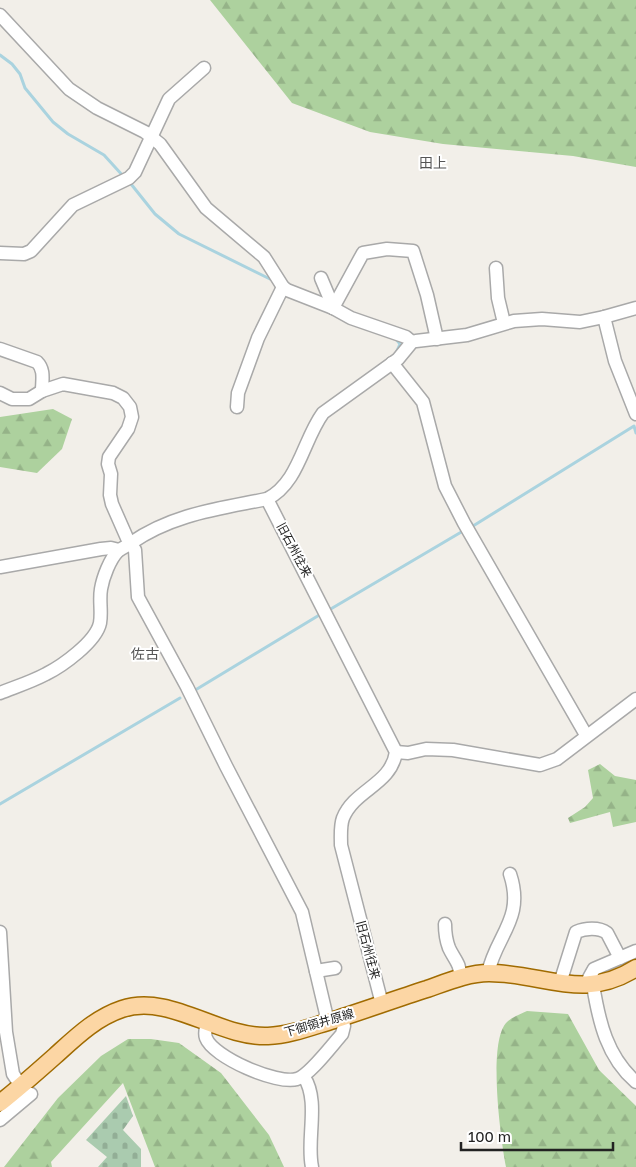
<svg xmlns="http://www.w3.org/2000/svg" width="636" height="1167" viewBox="0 0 636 1167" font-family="'Golos Text','Noto Sans JP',sans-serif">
  <defs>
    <pattern id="forest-firs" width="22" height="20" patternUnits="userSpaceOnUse" patternTransform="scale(1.25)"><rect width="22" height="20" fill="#add19e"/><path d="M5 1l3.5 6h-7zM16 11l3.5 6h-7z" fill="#95b388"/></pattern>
    <pattern id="cemetery-stones" width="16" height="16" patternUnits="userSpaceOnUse" patternTransform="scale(1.25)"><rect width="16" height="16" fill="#aacbaf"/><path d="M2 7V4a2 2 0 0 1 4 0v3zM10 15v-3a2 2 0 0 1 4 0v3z" fill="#92ae96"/></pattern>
  </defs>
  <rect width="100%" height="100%" fill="#f2efe9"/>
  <g fill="url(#forest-firs)">
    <polygon points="210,0 636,0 636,167 573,156 443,144 370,132 292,103"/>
    <polygon points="53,409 72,419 62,449 37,473 0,467 0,417"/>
    <polygon points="600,764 615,776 636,780 636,822 613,827 610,812 570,823 568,818 585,807 593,798 588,770"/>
    <path d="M527,1011L568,1014L599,1070L636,1106V1167H506C501,1141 487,1041 507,1022C512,1017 521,1014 527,1011Z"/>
    <polygon points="128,1039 151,1039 179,1043 221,1073 269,1135 284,1167 155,1167 123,1083 51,1162 52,1167 4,1167 58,1098 101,1056"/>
  </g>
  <polygon fill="url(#cemetery-stones)" points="126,1096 133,1116 123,1130 141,1149 141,1167 98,1167 107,1157 86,1140"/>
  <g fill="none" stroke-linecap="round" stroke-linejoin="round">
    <g stroke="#aad3df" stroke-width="3">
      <polyline points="0,55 12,64 20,74 25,88 53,122 68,134 104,155 124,177"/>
      <polyline points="131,184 155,214 179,234 270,279"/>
      <polyline points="396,353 400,344 396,339"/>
      <polyline points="471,523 473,526 634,426 636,433"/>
      <polyline points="329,610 463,531"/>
      <polyline points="192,692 321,614"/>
      <polyline points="0,804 180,698"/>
    </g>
    <defs>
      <g id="minor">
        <polyline points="0,15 69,89 97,108 145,132 160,144 206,208 264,257 283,287 287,290 333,308 351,318 406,337 412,342"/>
        <polyline points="0,253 24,254 31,251 73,205 129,178 135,172 169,99 204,68"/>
        <polyline points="496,268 498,298 504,323"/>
        <polyline points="321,278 332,304 333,308"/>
        <polyline points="333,308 363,253 387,249 413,251 427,295 437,339"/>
        <polyline points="604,317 615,361 636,414"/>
        <path d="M0,349L37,362C45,370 42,380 42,391"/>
        <polyline points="392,363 423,402 445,486 464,523 586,735"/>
        <polyline points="0,393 12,399 29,399 42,391 63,384 113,393 123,398 130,407 132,417 128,429 109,457 108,464 111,474 110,495 112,504 127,538 135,550 138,597 187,687 226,766 302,912 328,1022"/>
        <polyline points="237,407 238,393 258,338 283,287"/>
        <path d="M267,499L396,752C391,785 355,789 343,818C340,826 341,836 341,845L382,1004"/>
        <polyline points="0,567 101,549 111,548 119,550"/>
        <path d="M0,693C15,687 31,682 46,674C62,666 96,642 100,623C102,612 99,600 101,589C103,577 110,559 118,551C122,548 127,546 131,543C173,514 218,509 267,499C299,483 303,440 323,413L398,359L412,342L416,341L467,335L514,321L542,319L580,322L604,317L636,308"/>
        <polyline points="396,752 408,753 426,749 453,750 540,765 557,759 636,699"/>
        <path d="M445,924C445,933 446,940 449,948C454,959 461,964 460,977"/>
        <polyline points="0,932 6,1032 13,1074 21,1086"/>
        <polyline points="316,971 335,968"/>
        <path d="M488,973C496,935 525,919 510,874"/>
        <path d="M560,983L576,932C585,928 599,927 607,933L620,958"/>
        <polyline points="590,985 589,978 594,969 636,951"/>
        <path d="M593,985C599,1022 607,1057 636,1082"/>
        <path d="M207,1023C206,1028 204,1033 206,1038C213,1057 277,1085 297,1079C309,1076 333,1044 342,1034L344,1026L342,1017"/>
        <path d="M304,1077C320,1101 306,1140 312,1167"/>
        <polyline points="0,1120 31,1094"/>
      </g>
      <path id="major" d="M0,1103C19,1088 37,1072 55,1056C75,1038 95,1018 122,1009C170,993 219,1038 268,1036C291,1035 313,1026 334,1020C365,1010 396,999 427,989C447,982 468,973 489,973C544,973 583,1002 636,968"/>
    </defs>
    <use href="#minor" stroke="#a9a9a9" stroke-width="15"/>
    <use href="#major" stroke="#a06b00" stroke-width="19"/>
    <use href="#minor" stroke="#fff" stroke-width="12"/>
    <use href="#major" stroke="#fcd6a4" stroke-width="16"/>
  </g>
  <g text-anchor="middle" stroke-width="4" stroke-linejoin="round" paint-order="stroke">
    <g font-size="12" fill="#222" stroke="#fff">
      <text transform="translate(294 550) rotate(62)" y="4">旧石州往来</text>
      <text transform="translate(368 950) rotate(75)" y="4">旧石州往来</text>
      <text transform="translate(319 1023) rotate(-16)" y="4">下御領井原線</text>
    </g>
    <g font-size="14" fill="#555" stroke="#fff">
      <text x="433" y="168">田上</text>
      <text x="145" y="659">佐古</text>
    </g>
  </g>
  <path d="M461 1142v8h152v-8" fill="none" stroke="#222222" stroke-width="2.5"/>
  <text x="468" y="1142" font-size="15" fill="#222222" stroke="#ffffff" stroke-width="4" paint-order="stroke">100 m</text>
</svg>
